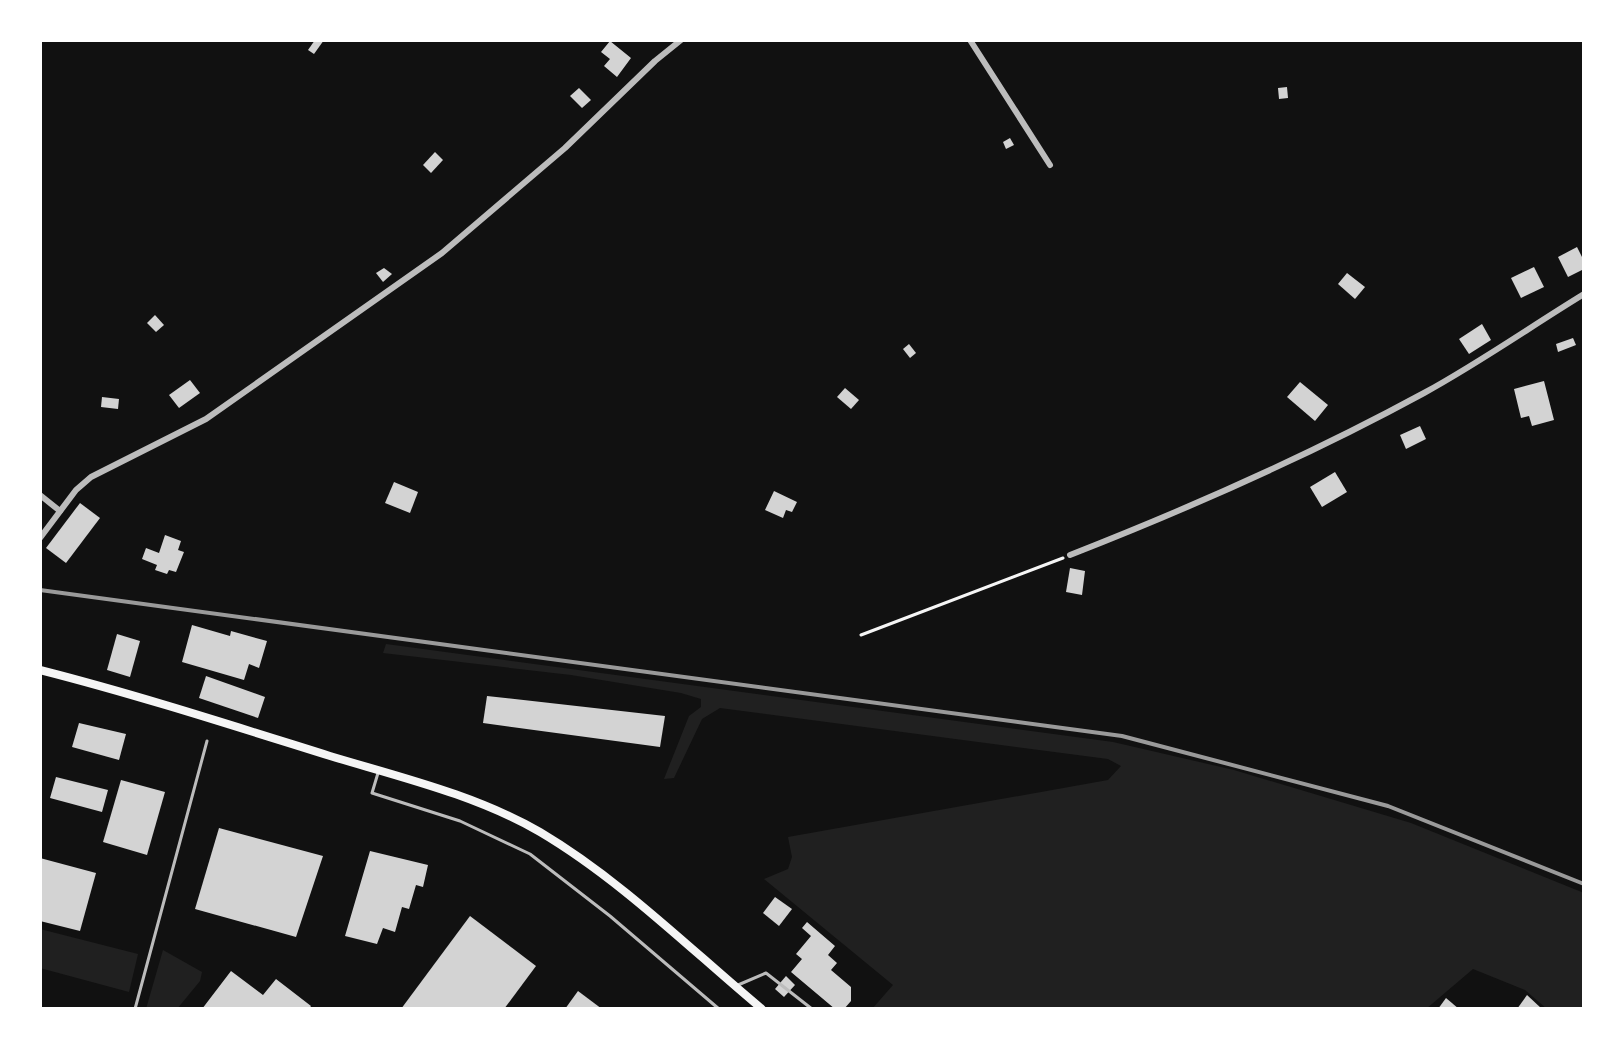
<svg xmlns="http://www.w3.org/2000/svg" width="1624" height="1049" viewBox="0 0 1624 1049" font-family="'Work Sans',sans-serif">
  <rect width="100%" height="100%" fill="#111"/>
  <g fill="#202020">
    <polygon points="386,644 1113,742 1234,770 1411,823 1584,893 1584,1009 1547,1009 1525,990 1473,969 1426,1009 872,1009 893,985 764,879 788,869 792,857 788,837 1108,780 1121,766 1108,759 720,708 702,719 674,778 664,779 689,716 701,707 701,699 681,693 571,675 383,653"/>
    <polygon points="40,929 138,954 129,992 40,968"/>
    <polygon points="163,950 202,972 200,981 177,1009 146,1009"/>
  </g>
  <g fill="#d3d3d3">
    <polygon points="315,40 324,40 314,54 308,50"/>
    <polygon points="610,41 631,58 617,77 604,66 610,59 601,52"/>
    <polygon points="1287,87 1288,98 1279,99 1278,88"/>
    <polygon points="579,88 591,100 582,108 570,96"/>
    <polygon points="1010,138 1014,145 1006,149 1003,142"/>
    <polygon points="435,152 443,160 431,173 423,165"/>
    <polygon points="1577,247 1584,261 1584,269 1568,277 1558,257"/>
    <polygon points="1534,267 1544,287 1521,298 1511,278"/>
    <polygon points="384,268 392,274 383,282 376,273"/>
    <polygon points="1347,273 1365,287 1355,299 1338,284"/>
    <polygon points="155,315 164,325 156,332 147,323"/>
    <polygon points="1482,324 1491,340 1469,354 1459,339"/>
    <polygon points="1573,338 1576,345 1558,352 1556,344"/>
    <polygon points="909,344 916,353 910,358 903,349"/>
    <polygon points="190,380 200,393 179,408 169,395"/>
    <polygon points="1544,381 1554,420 1532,426 1529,416 1521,418 1514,389"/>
    <polygon points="1300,382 1328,405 1315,421 1287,397"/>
    <polygon points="845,388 859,400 851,409 837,397"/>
    <polygon points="102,397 119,399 118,409 101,407"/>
    <polygon points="1420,426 1426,439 1406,449 1400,435"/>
    <polygon points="1335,472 1347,492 1322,507 1310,487"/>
    <polygon points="394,482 418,492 410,513 385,503"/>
    <polygon points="774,491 797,502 792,512 786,510 783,518 765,510"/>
    <polygon points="80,503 100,518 66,563 46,548"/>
    <polygon points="165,535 181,541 178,550 184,552 176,572 169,570 167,574 155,570 157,565 142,559 146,548 159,553"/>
    <polygon points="1070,568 1085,571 1082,595 1066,592"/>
    <polygon points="192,625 230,636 231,631 267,641 259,668 249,664 244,680 182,662"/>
    <polygon points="117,634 140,641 130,677 107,670"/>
    <polygon points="206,676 265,697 258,718 199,698"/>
    <polygon points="487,696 665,716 660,747 483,723"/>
    <polygon points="79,723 126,734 119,760 72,747"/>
    <polygon points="56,777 108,790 102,812 50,798"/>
    <polygon points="121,780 165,792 147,855 103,842"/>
    <polygon points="219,828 323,856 296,937 195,909"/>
    <polygon points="370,851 428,865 423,887 416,885 409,909 402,907 395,932 383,928 377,944 345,936"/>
    <polygon points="40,858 96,873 80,931 40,921"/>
    <polygon points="775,897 792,909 779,926 763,913"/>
    <polygon points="470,916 536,966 504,1009 401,1009"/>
    <polygon points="807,922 835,946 828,955 837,963 831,970 851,987 851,1001 844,1009 835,1009 791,972 802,959 796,954 811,936 802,928"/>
    <polygon points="231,971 263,995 276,979 311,1006 309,1009 202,1009"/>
    <polygon points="786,976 795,985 784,997 775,989"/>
    <polygon points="578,991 602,1009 565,1009"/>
    <polygon points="1527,995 1542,1009 1517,1009"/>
    <polygon points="1446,998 1459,1009 1438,1009"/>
  </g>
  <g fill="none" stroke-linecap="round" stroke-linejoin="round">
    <polyline stroke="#f5f5f5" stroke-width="3" points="861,635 1063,558"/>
    <g stroke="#bcbcbc" stroke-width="3">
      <polyline points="378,773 372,793 460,821 530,854 610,916 719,1009"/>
      <polyline points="738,985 766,973 812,1009"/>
      <polyline points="135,1009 207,741"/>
    </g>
    <g stroke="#bcbcbc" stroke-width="6">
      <polyline points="970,40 1050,165"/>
      <polyline points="40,495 60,511"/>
      <polyline points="40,538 76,490 91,477 206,419 442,253 565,148 655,61 681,40"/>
      <path d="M1070,555C1190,508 1310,455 1424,393C1479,363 1530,327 1584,294"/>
    </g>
    <path stroke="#f5f5f5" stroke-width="8" d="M40,670C138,695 234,726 330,756C400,777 476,795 540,832C621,880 690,949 762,1009"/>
    <polyline stroke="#9a9a9a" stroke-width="4" points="40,590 1122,736 1388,806 1584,884"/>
  </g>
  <rect width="1624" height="1049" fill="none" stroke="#ffffff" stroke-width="84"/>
</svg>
